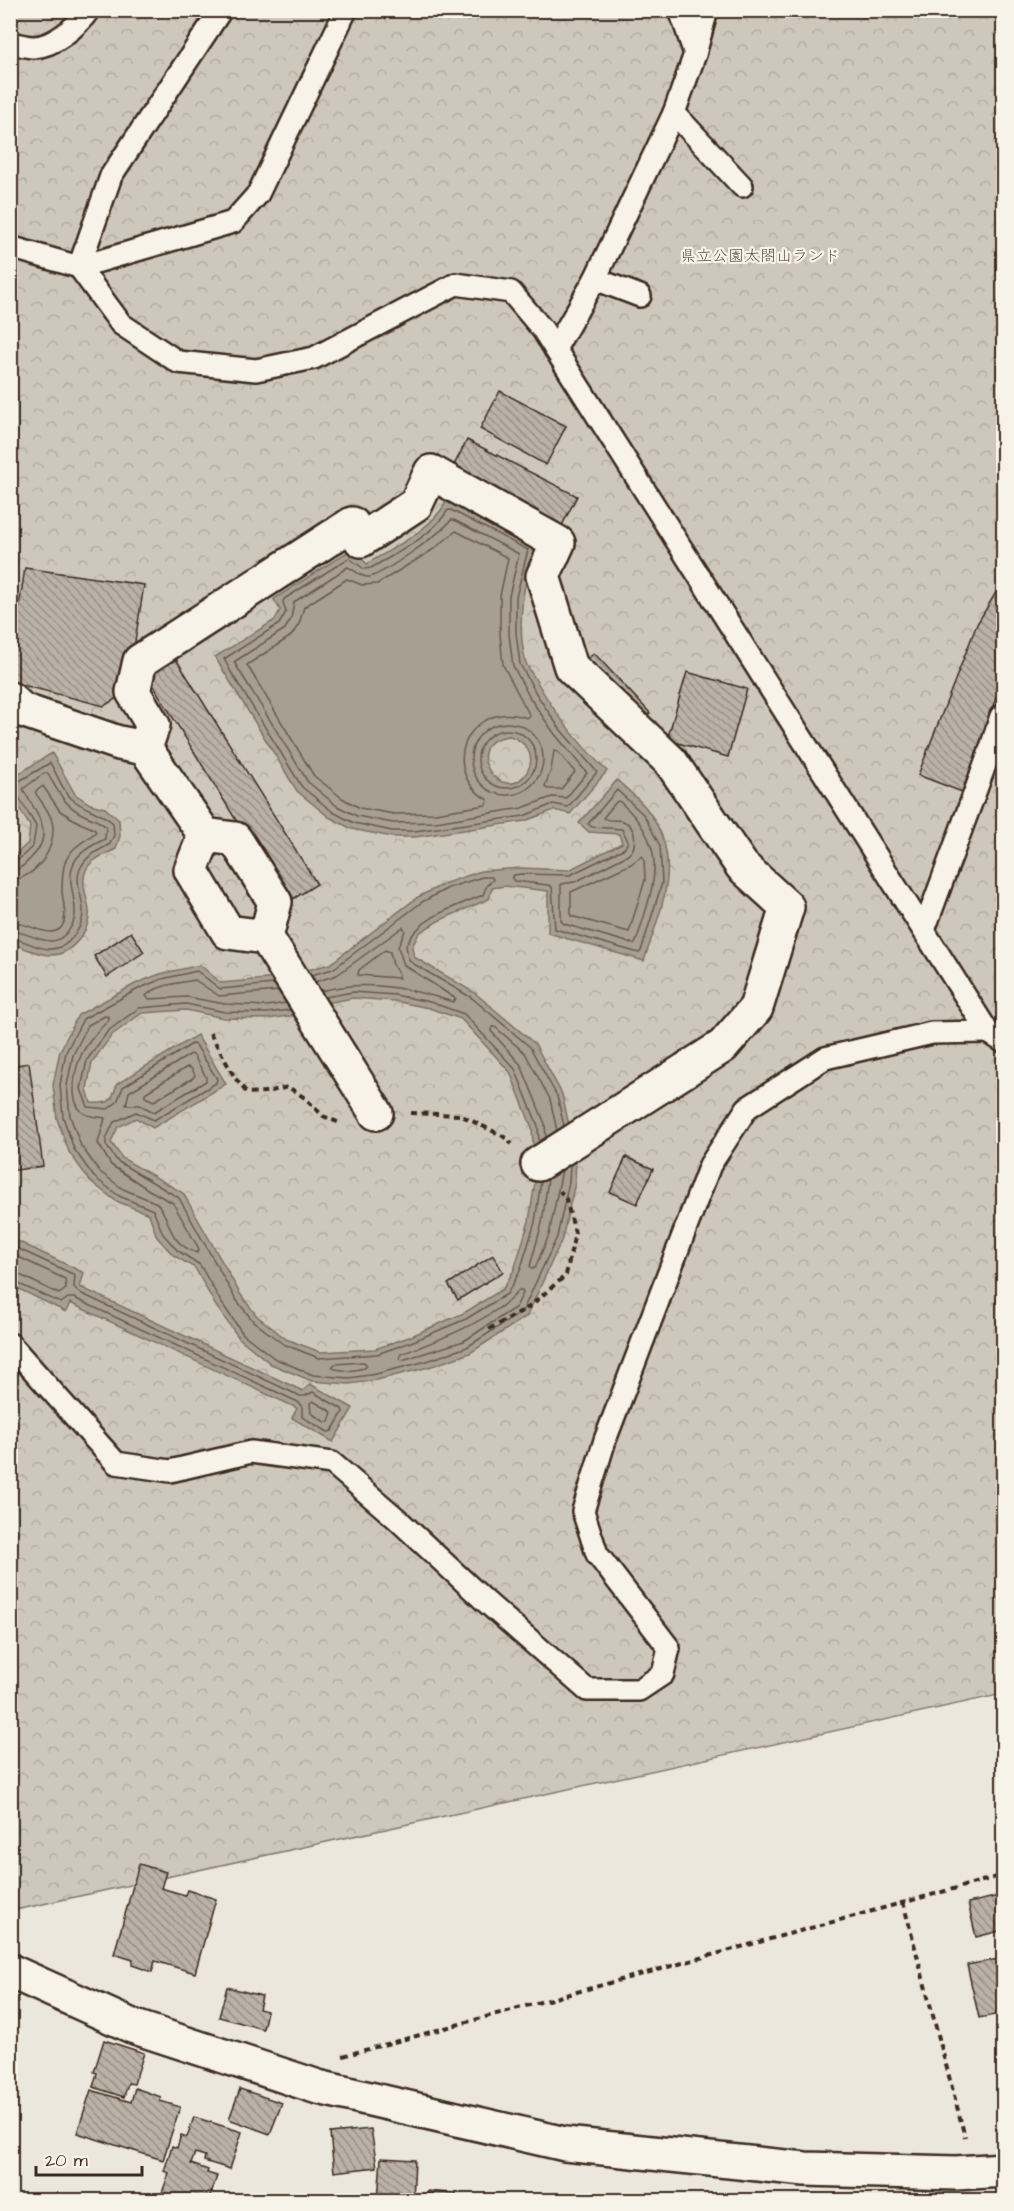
<svg xmlns="http://www.w3.org/2000/svg" width="1014" height="2211" viewBox="0 0 1014 2211" font-family="'Architects Daughter','Klee One',sans-serif">
  <defs>
    <pattern id="park-crowns" width="20" height="18" patternUnits="userSpaceOnUse" patternTransform="scale(1.5)"><rect width="20" height="18" fill="#cec8bc"/><path d="M2 6a3 3 0 1 1 6 0M12 15a3 3 0 1 1 6 0" fill="none" stroke="#b2aca1"/></pattern>
    <pattern id="building-back-hatch" width="6" height="6" patternUnits="userSpaceOnUse" patternTransform="scale(1.5)"><rect width="6" height="6" fill="#bab2a7"/><path d="M-1 5l2 2M0 0l6 6M5-1l2 2" fill="none" stroke="#989187"/></pattern>
  </defs>
  <rect width="100%" height="100%" fill="#ece7dc"/>
  <filter id="ink" filterUnits="userSpaceOnUse"><feTurbulence type="fractalNoise" baseFrequency=".0167" numOctaves="2"/><feDisplacementMap in="SourceGraphic" scale="12" xChannelSelector="R" yChannelSelector="G"/><feConvolveMatrix kernelMatrix="1 2 1 2 8 2 1 2 1" color-interpolation-filters="sRGB"/></filter>
  <g filter="url(#ink)">
    <polygon fill="url(#park-crowns)" stroke="#84796d" stroke-width="1.5" points="11,11 1003,11 1003,1694 11,1911"/>
    <g fill="#a89f93" stroke="#7c7064" stroke-width="1.5" fill-rule="evenodd">
      <path d="M447,501L537,547C522,582 517,622 525,660C527,667 532,674 536,680C555,714 579,744 607,771L570,814L554,810L525,821L415,837H392L352,829L329,817L297,791L215,657L275,620L280,610L274,599L352,549L367,564C397,545 429,532 447,501ZM510,736C525,741 537,756 527,772C503,810 455,741 510,736Z"/>
      <path d="M52,753L75,794L90,804L105,808L119,820L120,836L116,849C106,854 91,859 86,870C80,883 88,898 89,911C91,930 71,956 50,955C38,955 23,947 11,943V859L28,843L30,826L11,795L10,779Z"/>
      <path d="M617,780C627,790 641,800 649,812C685,862 660,910 644,961L548,933V891L505,886L492,888L489,899L438,921L419,933L412,947L414,957L475,993L535,1044L562,1094L576,1156L575,1183L562,1239L527,1316L470,1353L429,1367L377,1380L349,1384L312,1381L271,1364L239,1338L216,1306L195,1268L173,1255L157,1237L149,1214L116,1201L90,1181L69,1152L57,1119L53,1085L60,1051L78,1015L137,983L160,974L200,965L221,983L277,978L330,964L418,897L446,883L481,871L521,868L569,870L622,843L619,834L589,832L579,823ZM353,998L394,1001L429,1008L461,1019L510,1072L532,1128L535,1182L529,1221L514,1270L503,1289L464,1313L409,1337L375,1349L320,1352L286,1339L257,1316L241,1295L183,1193L122,1158L111,1142L118,1127L136,1118L153,1128L226,1084L197,1035L117,1084C112,1102 111,1104 91,1103L87,1089L92,1062L112,1035L142,1013L186,1010L224,1018L268,1019L302,1014L326,1003Z"/>
      <polygon points="11,1238 84,1273 80,1287 303,1391 310,1384 353,1408 333,1442 292,1418 297,1408 70,1303 66,1312 11,1285"/>
    </g>
    <g fill="none" stroke-linecap="round" stroke-linejoin="round">
      <g stroke="#67594d" stroke-width="1.5">
        <path d="M448,510H451L528,550L516,597V633L520,664L537,695L560,729L597,772L568,807L553,804L524,816L415,831H392L354,823L333,812L302,787L231,672L224,659L279,624L286,612L283,602L284,599L349,558L364,569L371,568C398,552 431,537 448,510Z"/>
        <path d="M451,520H454L519,554L509,596V634L513,666L530,698L554,733L587,773L566,798L552,797L522,808L436,822L393,823L357,816L337,806L308,782L234,662L285,629L291,619L294,602L348,567C355,570 361,578 369,577C382,575 443,532 451,520Z"/>
        <path d="M456,531L508,558L500,596V634L503,665L530,716L527,718C470,698 436,770 488,800L486,805L435,813L394,814L360,808L342,798L314,776L247,665L291,636L299,624L304,607L347,579L362,585L377,584L434,549Z"/>
        <circle cx="507" cy="759" r="36"/>
        <circle cx="507" cy="759" r="29"/>
        <polygon points="554,751 558,752 575,772 561,789 547,789 545,786 551,770"/>
        <path d="M10,784L16,783L50,763C57,773 62,791 72,799C85,810 101,812 113,823L114,835L110,844C100,850 87,855 81,867C73,882 84,898 83,913C82,929 68,949 51,949C38,950 24,939 10,938"/>
        <polygon points="617,790 644,815 660,846 662,883 641,951 639,953 555,929 552,887 548,885 514,881 512,878 514,875 521,874 570,875 625,848 628,841 622,829 592,827 588,824"/>
        <polyline points="10,793 18,796 36,826 33,846 16,862 10,863"/>
        <path d="M619,801C672,847 654,884 636,942L634,944L564,924L561,921V884L575,882L628,855C638,847 637,826 623,821C616,819 609,822 603,818L616,802Z"/>
        <polygon points="642,856 644,859 645,880 629,932 571,916 571,892 631,864"/>
        <path d="M10,871C20,870 24,865 30,859C57,833 36,814 23,789L44,773L48,774C58,792 65,806 84,815C92,819 99,820 106,827L105,839C93,845 78,852 73,865C67,881 75,896 75,911C76,924 64,941 51,941C38,941 24,931 10,931"/>
        <path d="M10,880C37,879 58,846 52,821C49,810 40,801 35,792L43,786L60,811L80,823L94,829L96,832C86,841 72,846 66,860C62,869 62,883 62,892C63,903 72,931 51,932C38,932 24,922 10,922"/>
        <polygon points="385,950 390,952 393,965 399,975 399,978 358,975 359,970"/>
        <path d="M311,975L333,969L422,902L448,888L482,877H492L493,880L487,885L483,895C455,907 420,916 406,945L408,958L412,963L472,998L530,1047L557,1096L564,1126"/>
        <path d="M315,982L337,975L403,927L405,931L398,947L404,965L456,999L453,1002C410,988 365,979 321,991"/>
        <polyline points="274,984 220,989 197,971 162,979 140,988 83,1019 66,1052 60,1085 63,1117 74,1149 94,1177 119,1196 153,1210 163,1234 177,1250 200,1265 221,1302 243,1334 274,1358 313,1375 349,1378 376,1374 427,1361 467,1347 522,1312 557,1237 569,1182 570,1165"/>
        <path d="M278,991L219,996L195,980C180,983 156,985 146,996L149,999L187,997L225,1004L267,1006L286,1003"/>
        <polyline points="325,997 353,992 395,995 430,1002 464,1014 515,1069 538,1126 539,1142"/>
        <polyline points="290,1010 267,1013 225,1012 186,1004 139,1008 108,1031 87,1060 81,1089 88,1107 108,1109 117,1102 123,1087 192,1044 196,1045 217,1079 216,1083 154,1120 136,1112 114,1122 106,1139 106,1145 117,1161 179,1198 235,1298 253,1321 283,1344 319,1358 377,1354 411,1342 466,1319 507,1294 520,1271 535,1222 541,1181"/>
        <path d="M105,1016L109,1017V1020C99,1029 85,1045 80,1058C74,1072 69,1100 82,1112C89,1118 98,1116 105,1118L98,1143L111,1165L149,1190L173,1203L199,1249L197,1253C166,1242 173,1222 157,1203L123,1189L100,1172L81,1146L70,1116L67,1086L73,1055L88,1025Z"/>
        <polygon points="191,1054 194,1056 206,1077 206,1081 154,1112 140,1105 126,1105 129,1092"/>
        <polygon points="187,1067 191,1068 195,1075 193,1078 154,1101 145,1097 145,1093"/>
        <polyline points="546,1138 545,1124 521,1065 491,1031 492,1027 495,1027 525,1053 550,1099 557,1131"/>
        <polyline points="548,1179 542,1223 530,1266 532,1269 535,1268 549,1235 562,1170"/>
        <polyline points="10,1245 75,1275 74,1287 78,1292 300,1396 305,1396 313,1392 342,1409 343,1412 332,1431 328,1432 302,1417 302,1407 298,1402 74,1298 68,1298 61,1303 10,1280"/>
        <polyline points="10,1253 65,1279 66,1289 59,1294 18,1274 10,1272"/>
        <path d="M519,1290H522L523,1293L516,1307L464,1341L402,1360L399,1358L401,1354C435,1342 497,1318 519,1290Z"/>
        <polygon points="364,1362 367,1365 365,1368 349,1371 335,1369 332,1367 335,1364"/>
        <polygon points="313,1401 332,1412 329,1422 325,1422 311,1413 310,1403"/>
      </g>
    </g>
    <g fill="url(#building-back-hatch)" stroke="#3b2a1e" stroke-width="1.5">
      <polygon points="500,391 566,426 546,465 480,429"/>
      <polygon points="467,440 577,496 548,553 438,496"/>
      <polygon points="25,568 144,585 127,692 104,706 10,682 10,666"/>
      <polygon points="1004,579 1004,683 997,695 962,792 918,775 977,624"/>
      <polygon points="594,653 650,713 623,738 567,679"/>
      <polygon points="176,659 317,884 287,903 148,677"/>
      <polygon points="687,672 747,689 728,757 667,740"/>
      <polygon points="131,932 144,952 107,977 94,956"/>
      <polygon points="29,1063 43,1166 10,1171 10,1066"/>
      <polygon points="626,1157 653,1169 637,1204 610,1192"/>
      <polygon points="493,1255 503,1272 458,1300 448,1284"/>
      <polygon points="139,1864 166,1872 161,1888 185,1895 187,1890 216,1899 195,1973 155,1961 152,1972 132,1965 133,1960 114,1954"/>
      <polygon points="1004,1895 1004,1930 976,1937 968,1903"/>
      <polygon points="1004,1958 1004,2027 1000,2014 979,2018 967,1965"/>
      <polygon points="227,1987 262,1996 259,2009 267,2011 263,2029 219,2017"/>
      <polygon points="104,2040 144,2053 134,2084 128,2083 124,2097 93,2087 97,2073 94,2072"/>
      <polygon points="135,2088 161,2097 160,2101 180,2107 163,2160 77,2133 91,2090 131,2102"/>
      <polygon points="240,2089 282,2103 270,2134 229,2119"/>
      <polygon points="194,2117 242,2132 230,2169 204,2161 205,2156 195,2153 191,2164 208,2170 207,2173 217,2176 209,2200 174,2200 161,2196 169,2173 164,2171 172,2146 177,2148 181,2135 187,2137"/>
      <polygon points="371,2129 377,2167 334,2172 330,2133"/>
      <polygon points="381,2158 415,2160 413,2200 378,2200"/>
      <polygon points="428,2191 456,2194 455,2200 466,2200 415,2200 416,2197 427,2198"/>
    </g>
    <g fill="none" stroke-linecap="round" stroke-linejoin="round">
      <defs>
        <g id="lane">
          <polyline points="221,10 111,176 79,267 121,324 178,362 256,370 314,358 456,284 511,292 543,330 988,1032 1004,1042"/>
          <polyline points="680,10 695,54"/>
          <path d="M10,43C18,44 27,47 34,47C55,46 77,26 89,10"/>
          <polyline points="674,113 742,186"/>
          <polyline points="10,247 79,267 233,222 258,194 346,10"/>
          <polyline points="595,279 640,296"/>
          <polyline points="555,349 595,279 674,113 695,54 707,10"/>
          <polyline points="924,930 989,754 1001,716 1004,717"/>
          <polyline points="10,1344 116,1463 170,1471 251,1452 332,1463 396,1518 485,1601 587,1690 639,1690 663,1674 669,1648 597,1554 583,1511 605,1440 710,1165 747,1108 825,1058 932,1033 988,1032"/>
        </g>
        <g id="street">
          <polyline points="10,699 22,710 119,743 145,748 205,835 235,839 275,902 266,937 376,1113"/>
          <polyline points="145,748 153,725 133,692 140,661 352,524 361,540 416,504 431,472 558,543 543,576 571,667 671,762 742,866 787,907 756,1008 723,1046 538,1164"/>
          <polyline points="205,835 191,870 228,932 266,937"/>
        </g>
        <polyline id="secondary" points="10,1971 132,2026 318,2087 565,2144 805,2169 956,2173 1004,2170"/>
      </defs>
      <use href="#lane" stroke="#3b2a1e" stroke-width="26"/>
      <use href="#street" stroke="#3b2a1e" stroke-width="38"/>
      <use href="#secondary" stroke="#3b2a1e" stroke-width="38"/>
      <g stroke="#3b2a1e" stroke-width="4" stroke-dasharray="6 4.5" stroke-linecap="butt">
        <polyline points="210,1033 235,1078 247,1093 267,1092 288,1087 305,1098 323,1116 340,1123"/>
        <polyline points="411,1113 460,1115 503,1136 512,1144"/>
        <polyline points="489,1329 529,1307 566,1275 575,1233 566,1199 560,1191"/>
        <polyline points="903,1902 965,2137"/>
        <polyline points="343,2056 1004,1875"/>
      </g>
      <use href="#lane" stroke="#f7f3e8" stroke-width="21"/>
      <use href="#street" stroke="#f7f3e8" stroke-width="33"/>
      <use href="#secondary" stroke="#f7f3e8" stroke-width="33"/>
    </g>
  </g>
  <g text-anchor="middle" stroke-width="4.5" stroke-linejoin="round" paint-order="stroke">
    <g font-size="16" fill="#605246" stroke="#f7f3e8">
      <text x="760" y="261">県立公園太閤山ランド</text>
    </g>
  </g>
  <rect width="1014" height="2211" fill="none" stroke="#f7f3e8" stroke-width="36"/>
  <rect x="18" y="18" width="978" height="2175" fill="none" stroke="#3b2a1e" stroke-width="2" filter="url(#ink)"/>
  <path d="M36 2166v9h106v-9" fill="none" stroke="#3b2a1e" stroke-width="3"/>
  <text x="45" y="2166" font-size="18" fill="#3b2a1e" stroke="#f7f3e8" stroke-width="4.5" paint-order="stroke">20 m</text>
</svg>
